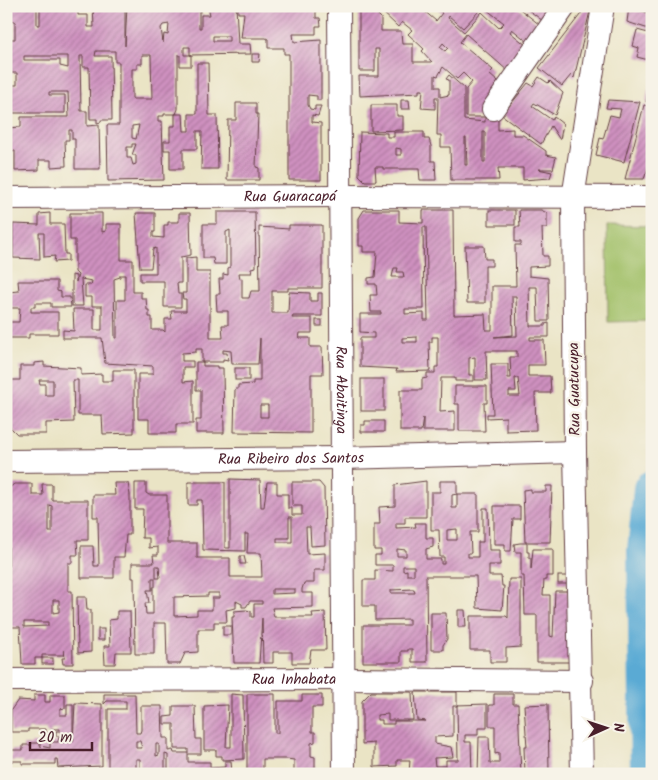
<svg xmlns="http://www.w3.org/2000/svg" width="658" height="780" viewBox="0 0 658 780" font-family="Kalam,sans-serif">
  <defs>
    <pattern id="building-hatch" width="6" height="6" patternUnits="userSpaceOnUse" patternTransform="scale(1.25)"><rect width="6" height="6" fill="#cf91c0"/><path d="M-1 1l2-2M0 6l6-6M5 7l2-2" fill="none" stroke="#aa769c"/></pattern>
  </defs>
  <rect width="100%" height="100%" fill="#f7f3e8"/>
  <filter id="ink" filterUnits="userSpaceOnUse"><feTurbulence type="fractalNoise" baseFrequency=".02" numOctaves="2"/><feDisplacementMap in="SourceGraphic" scale="10" xChannelSelector="R" yChannelSelector="G"/><feConvolveMatrix kernelMatrix="1 2 1 2 8 2 1 2 1" color-interpolation-filters="sRGB"/></filter>
  <filter id="wash" filterUnits="userSpaceOnUse"><feTurbulence type="fractalNoise" baseFrequency=".0096" numOctaves="4" result="noise"/><feDisplacementMap in="SourceGraphic" scale="20" xChannelSelector="R" yChannelSelector="G"/><feGaussianBlur stdDeviation="1.12" result="paint"/><feColorMatrix in="noise" values="0 0 0 0 0 0 0 0 0 0 0 0 0 0 0 0 0 1.4 0 .05"/><feComposite in="paint" operator="in"/></filter>
  <g filter="url(#wash)">
    <rect width="100%" height="100%" fill="#eae4c5"/>
    <polygon fill="#a1c068" stroke="#76704a" points="607,225 652,226 652,321 608,322"/>
    <g fill="none" stroke-linecap="round" stroke-linejoin="round">
      <polyline stroke="#5aaad4" stroke-width="38" points="649,774 646,551 652,489"/>
    </g>
    <g id="blocks">
      <g fill="url(#building-hatch)" fill-rule="evenodd">
        <path d="M37,6V25H40V6H78V15H88V27H94L93,6H125V46L127,6H201V12L199,11V28H201V15H210L208,6H236L238,44H250L251,54L190,55V47H184V55H191V66H180V55H178V109L176,114H164V116H158V121H162L164,180L108,181L107,125H119V62H115V51H96L95,56H111L112,120H101V122L97,123V119H90L89,67H83V56H80L81,111H87V126L99,125L100,169H75V139H72V130H69V140H65L66,166L51,167V160H39V170L15,171V151H6V128L21,127V117H69L68,92H49V95H65V113H6V85H17V73H6V39H15V21H11L10,7ZM169,24L168,35L164,34L163,43L161,28L163,25ZM213,36H229V41H213ZM142,55H151L152,99H132V69H137V64H142ZM24,56H68V68L60,66V60H24ZM139,125L136,139L132,138V126ZM132,144H136L132,155H136V164L133,165L131,158H127V147H132Z"/>
        <polygon points="238,6 316,8 316,18 320,18 321,26 316,26 316,34 293,34 294,42 321,40 321,100 317,100 317,96 308,95 308,105 310,109 315,110 315,106 321,106 318,116 312,115 312,122 321,123 321,180 289,180 289,54 284,54 284,48 268,48 268,39 266,38 241,38 244,13 238,13"/>
        <path d="M376,6H427L423,10L436,21L442,13L435,6H476L480,10L463,28L449,16L448,18L464,32L482,12L499,28L504,23L482,6H516L540,25L528,42L512,29L510,32L527,46L509,72L466,34L460,42L493,70L489,74L498,82L494,86L498,88L493,119H498V130L513,129V135H523L546,151V155L556,157L553,169H538L552,172L550,178L523,180V168H498L499,180H451L450,147H441V135H437L438,97H435V109L421,108L423,90H419V93L360,96L359,76H379V49H375V71H359V11H374L381,18V31H401L402,44H413V62H432L422,51L424,49L408,34L412,30L402,22L398,27ZM443,43L448,48L445,51L440,47ZM443,67L457,79L463,73L472,82L466,89V117H485V122L464,120V88L449,75L446,79L449,80V95L440,97V87H435V75L438,76ZM483,132H485V162H483ZM465,138H466L467,165H465Z"/>
        <polygon points="523,6 546,6 551,10 543,21"/>
        <polygon points="587,6 591,7 574,78 571,75 562,86 539,68"/>
        <polygon points="629,7 652,14 652,30 627,22"/>
        <polygon points="637,30 652,34 652,61 637,57 639,48 633,46"/>
        <polygon points="252,54 260,54 259,62 252,62"/>
        <polygon points="197,63 208,63 209,115 217,115 218,169 201,169 202,131 197,131 197,149 183,149 183,169 170,169 170,150 164,150 164,141 170,141 170,126 175,126 175,114 183,114 184,131 189,131 189,114 197,114"/>
        <polygon points="539,77 548,83 550,81 563,93 555,115 534,103 532,106 552,120 554,117 563,124 560,140 551,126 541,144 502,115 528,83 533,86"/>
        <polygon points="648,89 652,89 652,102 646,102"/>
        <polygon points="401,100 409,100 410,109 401,109"/>
        <polygon points="608,100 640,102 624,162 596,155 600,138 603,139 610,115 619,117 621,109 606,108"/>
        <polygon points="236,103 256,103 256,114 258,114 256,167 259,168 259,180 227,180 228,120 236,120"/>
        <polygon points="371,105 397,105 397,116 403,116 403,130 371,131"/>
        <polygon points="644,105 652,107 652,169 648,168 644,179 625,179"/>
        <path d="M360,132L387,133V137H394V132H424V139H429L431,146V161H435L436,180H420L419,169H383V167H375L376,181H365L359,175ZM396,148L401,149V155H396Z"/>
        <path d="M364,210H399V222L423,223V210H453L454,315L485,314L486,330H492V286H516L515,245H521V242H515V227H520L519,210H541L547,213V228H542L543,256H548V266L529,267V276L548,278L549,321H538L537,287H529L530,326H545V324L549,323V337H530V340H544L545,365H528V376H550L551,393H535L536,430L506,431V417L487,418V414H493L491,364H508V378H511L510,357H517V351H486L487,380H475V357L469,358V375H473V381H455V378H441L440,412L455,411V431H423V418L421,431H400V390H422V379L427,378V373H435V367H438V337H432V342H429L430,371L396,372L397,369L360,367V338H374V333L360,332V314H381V312H371L370,295H377L376,284H368V278L375,277L377,252H363V246H359V218ZM423,227H426L428,320H424V313L405,314V309H424ZM394,268H398L397,272H403L404,277H392ZM512,296H516L517,336L494,337L513,335ZM417,337V342H402V338ZM515,378H518L520,396H509V391H516Z"/>
        <rect x="489" y="210" width="26" height="15"/>
        <path d="M217,212H255L256,267L251,268L252,273H239L240,279L242,278V298H249L251,291H260L259,227L289,229V225H322V288H288V291H272V313H288L289,292L310,293V301H318V293H322V316H293L292,318H312V333H300L299,338H310V347H322L323,374H311V433L234,432L235,389H238V385L253,384V381H260V338L258,364H232L231,351L223,350V353H227L228,360L223,359V362H202V349H196V352L182,353V361H193V367H183V382L193,381V424H176V433H149V419H138V374H153V366L105,363L102,338H63V330L74,331L73,309H94V330H102V306H92V297H85V285H91L92,281L81,279L83,306H72V275L76,276V282L78,275L75,272V240H70V213H102V232L106,231V224H121V260H133V292H141V298H146L147,310H149V317H152V330H163L165,332V319H172L171,311H186V299H183L182,293H186V258L196,257V272H210V338H223L222,325H228V311H217L216,294H220L219,279H223V274L228,275V268L230,267V230L226,232V264H214L213,258H203V224H217ZM120,275H125V300H117V338H115L114,279L120,277ZM260,405H268V417H260Z"/>
        <polygon points="50,213 50,224 64,224 65,254 68,254 68,261 54,262 55,256 44,257 44,233 39,233 40,259 13,258 13,224 39,225 39,214"/>
        <polygon points="136,213 155,213 155,232 153,232 153,237 164,238 164,225 168,225 168,222 179,222 179,213 190,213 191,255 181,257 181,283 177,283 178,294 181,294 181,307 164,307 164,281 140,281 140,273 156,273 156,248 153,249 151,268 140,268"/>
        <polygon points="465,246 484,246 485,259 492,259 492,266 485,266 485,303 467,303"/>
        <polygon points="18,281 57,281 57,291 61,292 61,297 70,297 71,307 51,307 51,303 35,303 35,307 31,307 31,312 58,312 58,334 29,334 29,338 8,338 8,322 19,322 20,308 8,308 8,292 19,291"/>
        <rect x="316" y="320" width="6" height="6"/>
        <path d="M44,362V366L81,368V375L102,374V381H113V370H134V433L103,434L102,415H78V380H73L74,422L46,423V434H17L9,426L8,380H20V366H34V363ZM39,380H53V395H45V384H40Z"/>
        <polygon points="196,362 203,362 203,366 217,366 217,368 223,368 224,433 196,433 196,420 201,420 201,390 196,390"/>
        <rect x="235" y="368" width="14" height="12"/>
        <rect x="361" y="379" width="23" height="32"/>
        <polygon points="455,386 487,386 487,403 484,403 485,431 459,431 459,404 455,404"/>
        <polygon points="365,421 384,421 384,432 361,432 361,425 365,425"/>
        <path d="M230,479L260,480L261,507H264L267,482H277V494H288V508H292V515H302V506H292V482H319L324,488L325,545L311,546L310,527H306L307,554L325,553V570H314V583H304L302,589V593H313V607L272,608L274,617H313L312,613L325,612L326,650H311L309,663H292V652H273V663H263L262,618L259,663H234L232,617H234V611L246,610L251,611V617H254V604H262V601H250L246,607H242V604L236,601V608L226,610L227,622H214V629H198V652L185,653L180,664H167L166,623H154V654H135L134,578H132V563H154L153,555H158V547L149,548V538H142L143,509H135V483H146V493L149,495H167V543H197V558H230V577H262L261,553H247L248,534H245V551L203,550L202,500H197V505H188V482H225V548H230ZM289,517H292V542H277V538H289ZM156,566H159L160,578H156ZM152,578H155V587H153V614H146L145,603H149L147,590H152ZM272,589H295V593L272,594ZM208,593H219V598H212V610H197V615L174,616V597L208,596Z"/>
        <path d="M426,481V517H405V523H396V528L416,527L415,523H426V538H433V547L426,549V559H441V564H444V557H440L439,530H431V492H440V481H457V494L452,495V508H457V494H478V532H470L471,553H468V557H478V542H483V508H488L489,550H500V565H489V576H501L502,586H504L502,610L477,608L476,576H426L427,662H412V649H408V651H401V662H363V625H409V619L375,620V606H363V580H375V570L393,571V565H375V555H381V550H374V524H380L379,507L395,506V485ZM457,529V540H447V530ZM397,549L406,550V556H397ZM403,566H414V575H407V570L403,571ZM414,589L415,593H391V590Z"/>
        <polygon points="114,483 128,483 130,495 130,535 126,535 124,557 114,557 114,578 81,578 81,546 93,546 94,566 99,566 98,517 93,517 93,495 115,495"/>
        <path d="M14,484H32V495H43L42,484H52V500H88V540H77L78,555H72V563H68V591H72L73,664H63L62,658H65L64,650V655H42V658H35V664H22L20,627H9L8,489ZM49,505L52,506V532H49ZM53,600H59V612L53,613ZM24,622H48V626L24,627Z"/>
        <polygon points="546,486 552,486 550,542 525,542 523,490 531,489 531,492 546,492"/>
        <polygon points="494,506 520,506 520,519 513,519 511,551 505,551 505,544 494,544"/>
        <polygon points="520,543 527,543 527,552 529,552 529,558 531,558 531,570 533,549 553,549 553,576 546,576 546,580 544,580 543,595 550,595 550,636 553,637 555,591 568,591 569,662 537,662 537,615 525,615 524,576 521,576 521,552 515,552 514,544"/>
        <polygon points="240,556 244,556 246,564 240,564"/>
        <rect x="558" y="576" width="10" height="8"/>
        <polygon points="509,579 521,579 521,647 506,648 506,662 490,662 490,650 470,650 470,616 506,616 508,618"/>
        <polygon points="77,597 86,597 87,610 91,610 91,652 78,653"/>
        <polygon points="458,610 465,610 466,627 458,627"/>
        <polygon points="117,611 130,611 131,652 116,652 115,664 105,664 104,646 110,646 109,620 117,619"/>
        <polygon points="431,613 446,613 447,639 443,645 443,650 431,650"/>
        <rect x="223" y="626" width="8" height="9"/>
        <rect x="98" y="629" width="6" height="11"/>
        <rect x="42" y="658" width="11" height="6"/>
        <polygon points="371,692 412,692 413,720 388,720 388,714 377,715 377,720 382,720 382,724 394,724 394,721 426,721 417,720 415,692 457,692 457,706 453,706 453,736 435,737 435,744 451,747 453,757 434,758 435,766 446,766 446,760 458,760 457,705 487,704 487,728 478,728 478,735 465,735 465,742 471,742 472,774 409,774 410,760 397,760 397,766 374,767 374,743 362,744 362,701"/>
        <path d="M104,694H135L136,733H140L141,730V706H162L163,738H168V751L173,750L174,753H188V749H174V724H164V717L173,716V706H195L196,739H201V754H188V762H210V768L225,767V761H231L232,774H168V755L165,754V774L108,771V709H126V701H107L104,704ZM136,741H140L142,748H136ZM156,744H159V755L156,756ZM136,759H140V769H136Z"/>
        <polygon points="231,694 243,695 244,759 222,760 222,756 216,756 216,750 204,750 204,706 228,705 226,747 231,747"/>
        <polygon points="247,694 275,694 275,733 278,733 278,701 302,701 302,695 322,695 322,707 312,707 312,732 315,732 315,742 311,743 311,756 315,757 315,774 294,774 294,760 287,759 263,759 263,774 247,774"/>
        <polygon points="494,694 513,694 513,704 518,704 521,774 478,774 479,737 489,737 490,763 499,763 499,753 495,754 495,726 489,726 489,705 494,705"/>
        <polygon points="34,695 45,695 45,702 50,702 50,695 65,695 65,708 60,709 60,715 67,715 67,704 73,704 73,742 75,703 102,704 102,766 58,768 57,759 55,759 55,764 22,764 22,761 11,761 11,750 23,750 23,745 31,745 31,743 40,743 40,746 50,748 50,742 58,742 59,738 59,736 56,736 56,731 60,731 60,729 51,729 51,733 46,733 46,729 28,729 28,732 11,732 11,710 18,700 34,701"/>
        <polygon points="548,704 549,774 525,774 524,747 527,747 524,705"/>
        <polygon points="377,770 406,770 406,774 362,774 362,772"/>
      </g>
    </g>
  </g>
  <g filter="url(#ink)">
    <use href="#blocks" fill-opacity="0" stroke="#623d42" stroke-width="1"/>
    <g fill="none" stroke-linecap="round" stroke-linejoin="round">
      <defs>
        <g id="street">
          <path id="s1" d="M339,6L344,774"/>
          <polyline points="493,109 565,6"/>
          <path id="s2" d="M6,198L340,196L652,197"/>
          <path id="s3" d="M6,461L342,458L575,452"/>
          <path id="s4" d="M6,680L344,679L582,681"/>
          <polyline points="582,774 575,452 573,198 603,6"/>
        </g>
      </defs>
      <use href="#street" stroke="#623d42" stroke-width="24"/>
      <use href="#street" stroke="#fff" stroke-width="22"/>
    </g>
  </g>
  <g text-anchor="middle" stroke-width="5" stroke-linejoin="round" paint-order="stroke">
    <g font-size="15" fill="#4a1f2b" stroke="#f7f3e8">
      <text dy="5" stroke="none"><textPath href="#s2" startOffset="284">Rua Guaracapá</textPath></text>
      <text transform="translate(574 389) rotate(-91)" y="5">Rua Guatucupa</text>
      <text dy="5" stroke="none"><textPath href="#s1" startOffset="384">Rua Abaitinga</textPath></text>
      <text dy="5" stroke="none"><textPath href="#s3" startOffset="285">Rua Ribeiro dos Santos</textPath></text>
      <text dy="5" stroke="none"><textPath href="#s4" startOffset="288">Rua Inhabata</textPath></text>
    </g>
  </g>
  <rect width="658" height="780" fill="none" stroke="#f7f3e8" stroke-width="25"/>
  <g transform="translate(606 728) rotate(87)" stroke="#f7f3e8" stroke-width="4" paint-order="stroke">
  <path d="M0-4L9 19L0 12L-9 19Z" fill="#4a1f2b"/>
  <text y="-8" font-size="14" font-weight="bold" text-anchor="middle" fill="#4a1f2b">N</text>
  </g>
  <path d="M30 742v8h62v-8" fill="none" stroke="#4a1f2b" stroke-width="2.5"/>
  <text x="38" y="742" font-size="15" fill="#4a1f2b" stroke="#f7f3e8" stroke-width="4" paint-order="stroke">20 m</text>
</svg>
